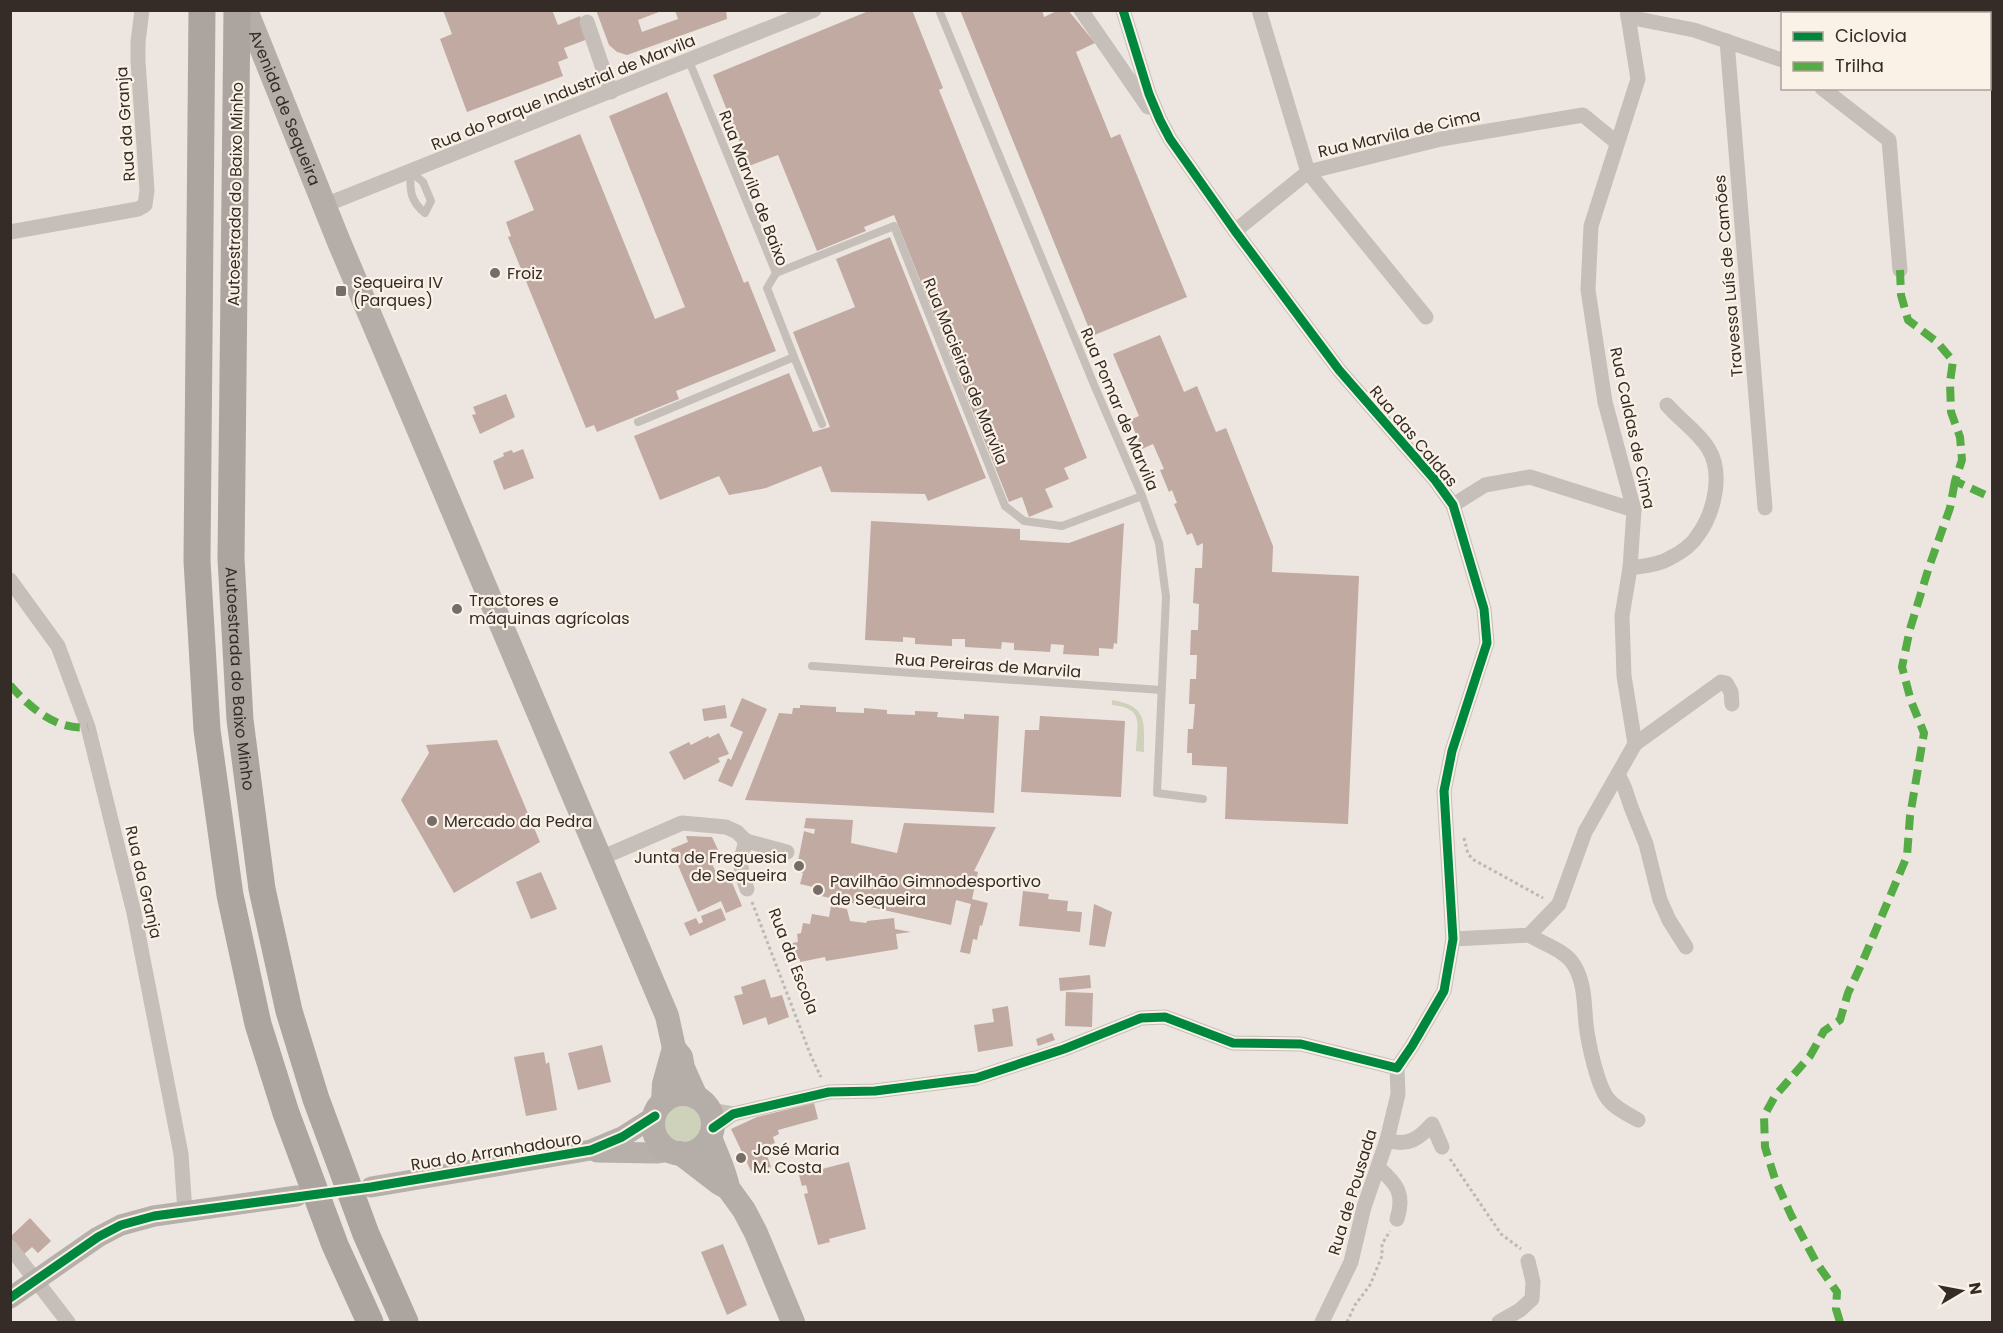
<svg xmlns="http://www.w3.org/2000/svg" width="2003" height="1333" viewBox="0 0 2003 1333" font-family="Poppins,sans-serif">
  <rect width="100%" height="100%" fill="#ede6e0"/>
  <g fill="#ced2ba">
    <path d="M1112,700C1148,706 1144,721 1144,752L1136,751C1137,724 1145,708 1112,705Z"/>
    <circle cx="682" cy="1124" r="20"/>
  </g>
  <g fill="#c0aaa1">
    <polygon points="443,10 552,10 558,25 580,16 588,39 564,48 568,58 558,62 563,76 467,112 440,39 452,34"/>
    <polygon points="596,10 664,10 638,20 642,32 678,19 675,10 726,10 727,19 627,55 617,52 609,45"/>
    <polygon points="871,10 912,10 943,88 939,90 1087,458 1064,468 1069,479 1045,489 1053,507 1029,517 1022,497 1009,502 894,215 864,227 866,231 817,251 778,155 749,166 713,75"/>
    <polygon points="960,10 1042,10 1044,17 1059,10 1068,10 1095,43 1076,52 1111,138 1120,134 1187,297 1092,336"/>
    <polygon points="667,92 744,283 748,281 776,351 676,391 679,399 597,432 594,425 586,428 508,237 511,236 506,222 534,210 514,161 580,134 655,319 685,307 609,116"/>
    <polygon points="890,237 986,478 928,501 925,494 831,492 821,466 766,488 729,495 719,476 660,500 634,436 789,373 813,432 830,427 793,332 855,307 836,259"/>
    <polygon points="1160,335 1184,392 1197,386 1216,432 1226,428 1273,546 1272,572 1359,576 1348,824 1225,819 1227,767 1192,765 1192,753 1187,753 1188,729 1193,729 1195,704 1189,704 1190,679 1196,679 1197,655 1190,655 1191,630 1198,630 1199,604 1193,603 1195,568 1202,568 1203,543 1197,546 1192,533 1187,535 1174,504 1177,503 1172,490 1169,492 1160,470 1164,469 1153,444 1142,449 1130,420 1139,416 1113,354"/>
    <polygon points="506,394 515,417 480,434 472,415 476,414 473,407"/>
    <polygon points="523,449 534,478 504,490 493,461 504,456 503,453 512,450 513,453"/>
    <polygon points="871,521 1020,529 1020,540 1069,543 1124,523 1117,644 1114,643 1113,649 1099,648 1099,656 1063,654 1064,645 1051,644 1050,652 1014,650 1014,643 1002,642 1001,649 965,647 965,639 952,639 952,646 915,644 915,638 903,637 903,642 865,640"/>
    <polygon points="742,698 767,709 732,787 718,781 728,758 731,760 743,732 730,726"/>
    <polygon points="725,705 727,718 704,721 702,709"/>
    <polygon points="800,705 836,707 836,712 864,713 864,708 887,710 887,714 915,715 915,711 938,712 937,717 964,719 964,714 999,716 994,813 745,800 779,713 792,714 793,708 800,708"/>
    <polygon points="1040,716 1125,721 1121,797 1021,792 1025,730 1039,730"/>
    <polygon points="719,733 729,754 718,758 720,762 684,780 669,752 689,742 691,745 708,736 709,738"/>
    <polygon points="497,740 540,842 454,893 401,800 429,753 426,745"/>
    <polygon points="806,818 853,820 851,843 897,853 904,823 996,827 974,871 978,872 972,899 988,903 982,926 980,925 977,940 973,939 970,954 960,952 971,904 956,900 951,925 812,894 813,887 800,884 803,873 796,871 804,831 814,834 815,829 804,828"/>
    <polygon points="686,836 712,837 720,854 710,859 717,875 727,871 742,906 726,913 721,901 698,912 671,849 688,842"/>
    <polygon points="541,872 557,909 531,919 516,882"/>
    <polygon points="1023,891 1049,894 1048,899 1068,901 1067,911 1082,912 1080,932 1019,926"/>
    <polygon points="1094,904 1112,912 1105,947 1089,945"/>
    <polygon points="831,906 847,909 850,921 866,923 867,921 894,918 895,929 911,932 896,934 898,949 826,961 825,957 800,962 800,959 794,960 796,947 788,949 787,944 798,942 797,934 801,933 803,923 810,924 812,914 829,917"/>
    <polygon points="721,908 726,920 690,936 684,923 696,918 699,924 703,922 701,916"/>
    <polygon points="1090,975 1091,988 1060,991 1059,978"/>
    <polygon points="765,979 771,998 782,995 789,1017 768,1025 766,1017 743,1025 734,996 743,994 741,987"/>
    <polygon points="1066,992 1093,993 1092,1027 1065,1026"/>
    <polygon points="1008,1006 1013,1046 978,1052 974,1025 994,1022 992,1009"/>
    <polygon points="1052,1033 1055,1040 1038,1046 1036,1039"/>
    <polygon points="602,1045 611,1082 578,1090 568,1053"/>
    <polygon points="544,1052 546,1064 549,1062 557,1110 526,1116 514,1057"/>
    <polygon points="814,1103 818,1119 778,1130 779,1134 773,1137 775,1143 764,1147 771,1167 751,1171 731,1129 757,1117"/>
    <polygon points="849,1162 866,1229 829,1239 830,1242 818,1245 804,1194 808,1193 806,1185 802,1186 799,1175"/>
    <polygon points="30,1218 51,1241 38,1253 32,1247 23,1255 10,1241 10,1237"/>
    <polygon points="723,1244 747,1305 727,1315 701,1252"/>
  </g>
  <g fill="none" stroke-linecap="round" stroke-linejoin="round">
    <g stroke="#beb7b2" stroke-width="3" stroke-dasharray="3 3" stroke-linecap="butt">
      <polyline points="1464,838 1468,854 1474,860 1543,898"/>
      <polyline points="752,902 811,1056 821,1077"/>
      <polyline points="1450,1159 1501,1234 1521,1249"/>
      <polyline points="1347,1322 1355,1305 1370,1285 1382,1256 1382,1244 1390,1231"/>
    </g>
    <g stroke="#c5beb9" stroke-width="8">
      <polyline points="939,10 1095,387 1142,496 1159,543 1166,597 1157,793 1203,799"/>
      <path d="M411,172L423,182L431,201L425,213C411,202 409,190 411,172Z"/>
      <polyline points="776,273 894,226 1005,506 1024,521 1062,526 1142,496"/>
      <polyline points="794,357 822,424"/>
      <polyline points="638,422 794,357 767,288 776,273 689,61"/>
      <polyline points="812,666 1161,690"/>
    </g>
    <g stroke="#c5beb9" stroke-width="15">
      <polyline points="1081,10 1148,107"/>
      <polyline points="1123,10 1149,94 1160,120 1170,139 1235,231 1339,370 1435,480 1453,505 1484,609 1487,643 1452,751 1444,791 1453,939 1444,991 1412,1046 1397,1068"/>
      <polyline points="1259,10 1308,172 1426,317"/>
      <polyline points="1628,17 1694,30 1782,60"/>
      <polyline points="587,22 611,92"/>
      <polyline points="1727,41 1765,508"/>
      <polyline points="1822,88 1889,140 1900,270"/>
      <polyline points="325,205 814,10"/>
      <polyline points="1235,231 1308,172 1441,139 1583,115 1616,142"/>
      <polyline points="10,232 138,209 145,205 147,190 138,61 138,42 142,10"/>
      <polyline points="1453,505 1485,485 1530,477 1634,510"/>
      <path d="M1630,568C1642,566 1659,565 1670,558C1680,553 1692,545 1698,535C1714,513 1724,473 1708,448C1698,432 1680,420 1667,405"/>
      <polyline points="10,580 58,646 88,727 134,913 181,1154 185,1212"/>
      <polyline points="1635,744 1721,682 1726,683 1731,692 1732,704"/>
      <polyline points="1618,774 1625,789 1631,807 1646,844 1660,900 1669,920 1686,947"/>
      <polyline points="746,841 787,852"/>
      <path d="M601,858L682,823L726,827L737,832L746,841C739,863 739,867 747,889"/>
      <path d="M1529,935C1543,944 1565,950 1574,965C1585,983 1584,1004 1586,1024C1588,1042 1597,1085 1608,1099C1615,1108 1627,1114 1638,1120"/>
      <polyline points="1453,939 1529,935 1559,904 1585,832 1635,744 1624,676 1622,616 1630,568 1634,510 1605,402 1588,290 1591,226 1638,79 1627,10"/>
      <polyline points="710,1110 733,1114"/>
      <polyline points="713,1128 733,1114 829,1092 875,1091 976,1078 1064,1049 1141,1018 1165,1017 1233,1043 1301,1044 1397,1068"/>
      <path d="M1387,1140C1407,1147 1419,1139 1432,1124L1442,1147"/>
      <path d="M1379,1168C1397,1184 1405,1194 1397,1219"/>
      <polyline points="10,1247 68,1322"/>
      <polyline points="1322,1322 1351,1262 1364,1207 1387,1140 1398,1094 1397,1068"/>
      <polyline points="1499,1322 1520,1310 1532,1299 1533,1282 1528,1261"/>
    </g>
    <g stroke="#b6afaa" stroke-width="21">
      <polyline points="597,1152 656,1153 671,1151"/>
      <polyline points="371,1187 591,1150 622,1137 655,1116"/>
      <polyline points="10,1298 98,1237 121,1225 154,1216 297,1196"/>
    </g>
    <g stroke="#b4ada8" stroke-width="24">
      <path id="s1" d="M246,10L339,242L667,1016L674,1048L681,1057L683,1068L696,1097"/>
      <circle cx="683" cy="1124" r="30"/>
      <polyline points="663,1102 664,1084 674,1048"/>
      <path d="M710,1137C716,1154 725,1170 728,1188"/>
      <polyline points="680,1153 719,1183 728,1188 744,1210 756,1233 793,1322"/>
    </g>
    <g stroke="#aca59f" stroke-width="27">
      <polyline points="202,10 197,561 207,730 230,895 258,1024 286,1113 335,1245 370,1322"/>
      <path id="s2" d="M237,10L231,559L240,720L262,889L289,1011L316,1099L366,1234L405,1322"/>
    </g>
    <g stroke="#55ab44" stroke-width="8" stroke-dasharray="15 8" stroke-linecap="butt">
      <polyline points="1900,270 1901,295 1908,320 1937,342 1953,361 1950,382 1951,412 1960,437 1962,460 1955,481 1992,498"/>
      <path d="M10,685C30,708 57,731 88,727"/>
      <polyline points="1840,1322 1836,1309 1837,1292 1816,1262 1791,1215 1775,1179 1765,1147 1764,1116 1775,1096 1810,1056 1824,1031 1840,1020 1848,993 1862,963 1907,856 1910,816 1924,733 1911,701 1902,667 1910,629 1929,567 1950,508 1955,481"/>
    </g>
    <defs>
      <g id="cycleway">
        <polyline points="713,1128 733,1114 829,1092 875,1091 976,1078 1064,1049 1141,1018 1165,1017 1233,1043 1301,1044 1397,1068 1412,1046 1444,991 1453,939 1444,791 1452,751 1487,643 1484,609 1453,505 1435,480 1339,370 1235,231 1170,139 1160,120 1149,94 1123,10"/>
        <polyline points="10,1298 98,1237 121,1225 154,1216 371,1187 591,1150 622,1137 655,1116"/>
      </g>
    </defs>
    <use href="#cycleway" stroke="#faf1e7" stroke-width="13"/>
    <use href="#cycleway" stroke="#00873e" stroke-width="9"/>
  </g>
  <g fill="#766d68" stroke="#faf1e7" stroke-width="2">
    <circle cx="495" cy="273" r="6"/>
    <rect x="335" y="285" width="12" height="12" rx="3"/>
    <circle cx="457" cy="609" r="6"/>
    <circle cx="432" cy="821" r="6"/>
    <circle cx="799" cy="866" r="6"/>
    <circle cx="818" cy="890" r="6"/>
    <circle cx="741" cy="1158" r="6"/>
  </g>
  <g text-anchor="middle" stroke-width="4.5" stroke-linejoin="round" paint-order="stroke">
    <g font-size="16" fill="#362c27" stroke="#faf1e7">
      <text transform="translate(563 92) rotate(-22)" y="6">Rua do Parque Industrial de Marvila</text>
      <text dy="6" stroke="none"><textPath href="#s1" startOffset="105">Avenida de Sequeira</textPath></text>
      <text transform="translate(125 124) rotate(-94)" y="6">Rua da Granja</text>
      <text transform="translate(1399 133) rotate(-13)" y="6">Rua Marvila de Cima</text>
      <text transform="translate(754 188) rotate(69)" y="6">Rua Marvila de Baixo</text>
      <text transform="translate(235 194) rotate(-89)" y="6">Autoestrada do Baixo Minho</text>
      <text transform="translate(1728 276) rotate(-95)" y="6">Travessa Luís de Camões</text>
      <text transform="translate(966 371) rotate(68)" y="6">Rua Macieiras de Marvila</text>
      <text transform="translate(1120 409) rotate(67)" y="6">Rua Pomar de Marvila</text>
      <text transform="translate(1633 428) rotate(78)" y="6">Rua Caldas de Cima</text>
      <text transform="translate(1414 436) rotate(50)" y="6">Rua das Caldas</text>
      <text transform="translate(988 665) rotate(4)" y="6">Rua Pereiras de Marvila</text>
      <text dy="6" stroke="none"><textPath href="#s2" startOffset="669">Autoestrada do Baixo Minho</textPath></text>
      <text transform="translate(144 882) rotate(77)" y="6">Rua da Granja</text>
      <text transform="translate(794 961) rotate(69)" y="6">Rua da Escola</text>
      <text transform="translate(496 1151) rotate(-9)" y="6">Rua do Arranhadouro</text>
      <text transform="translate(1352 1192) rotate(-73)" y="6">Rua de Pousada</text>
    </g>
    <g font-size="16" fill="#362c27" stroke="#faf1e7" text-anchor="start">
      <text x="507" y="279">Froiz</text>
      <text x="353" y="288">Sequeira IV<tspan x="353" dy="18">(Parques)</tspan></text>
      <text x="469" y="606">Tractores e<tspan x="469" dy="18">máquinas agrícolas</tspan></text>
      <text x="444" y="827">Mercado da Pedra</text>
      <text x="787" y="863" text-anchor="end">Junta de Freguesia<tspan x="787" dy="18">de Sequeira</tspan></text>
      <text x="830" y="887">Pavilhão Gimnodesportivo<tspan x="830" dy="18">de Sequeira</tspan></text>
      <text x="753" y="1155">José Maria<tspan x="753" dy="18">M. Costa</tspan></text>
    </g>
  </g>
  <rect width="2003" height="1333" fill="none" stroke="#362c27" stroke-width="24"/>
  <rect x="1781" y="12" width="210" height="78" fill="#faf1e7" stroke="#aca29a" stroke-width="1.5"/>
  <rect x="1793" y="32" width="30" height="9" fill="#00873e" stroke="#aca29a" stroke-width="1.5"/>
  <text x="1835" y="42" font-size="18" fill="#362c27">Ciclovia</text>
  <rect x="1793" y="62" width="30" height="9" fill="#55ab44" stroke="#aca29a" stroke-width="1.5"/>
  <text x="1835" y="72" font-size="18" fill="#362c27">Trilha</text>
  <g transform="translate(1961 1291) rotate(80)" stroke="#faf1e7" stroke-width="4.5" paint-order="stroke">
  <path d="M0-4.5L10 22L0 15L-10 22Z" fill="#362c27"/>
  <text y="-9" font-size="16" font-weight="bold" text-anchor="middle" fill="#362c27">N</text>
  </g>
</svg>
